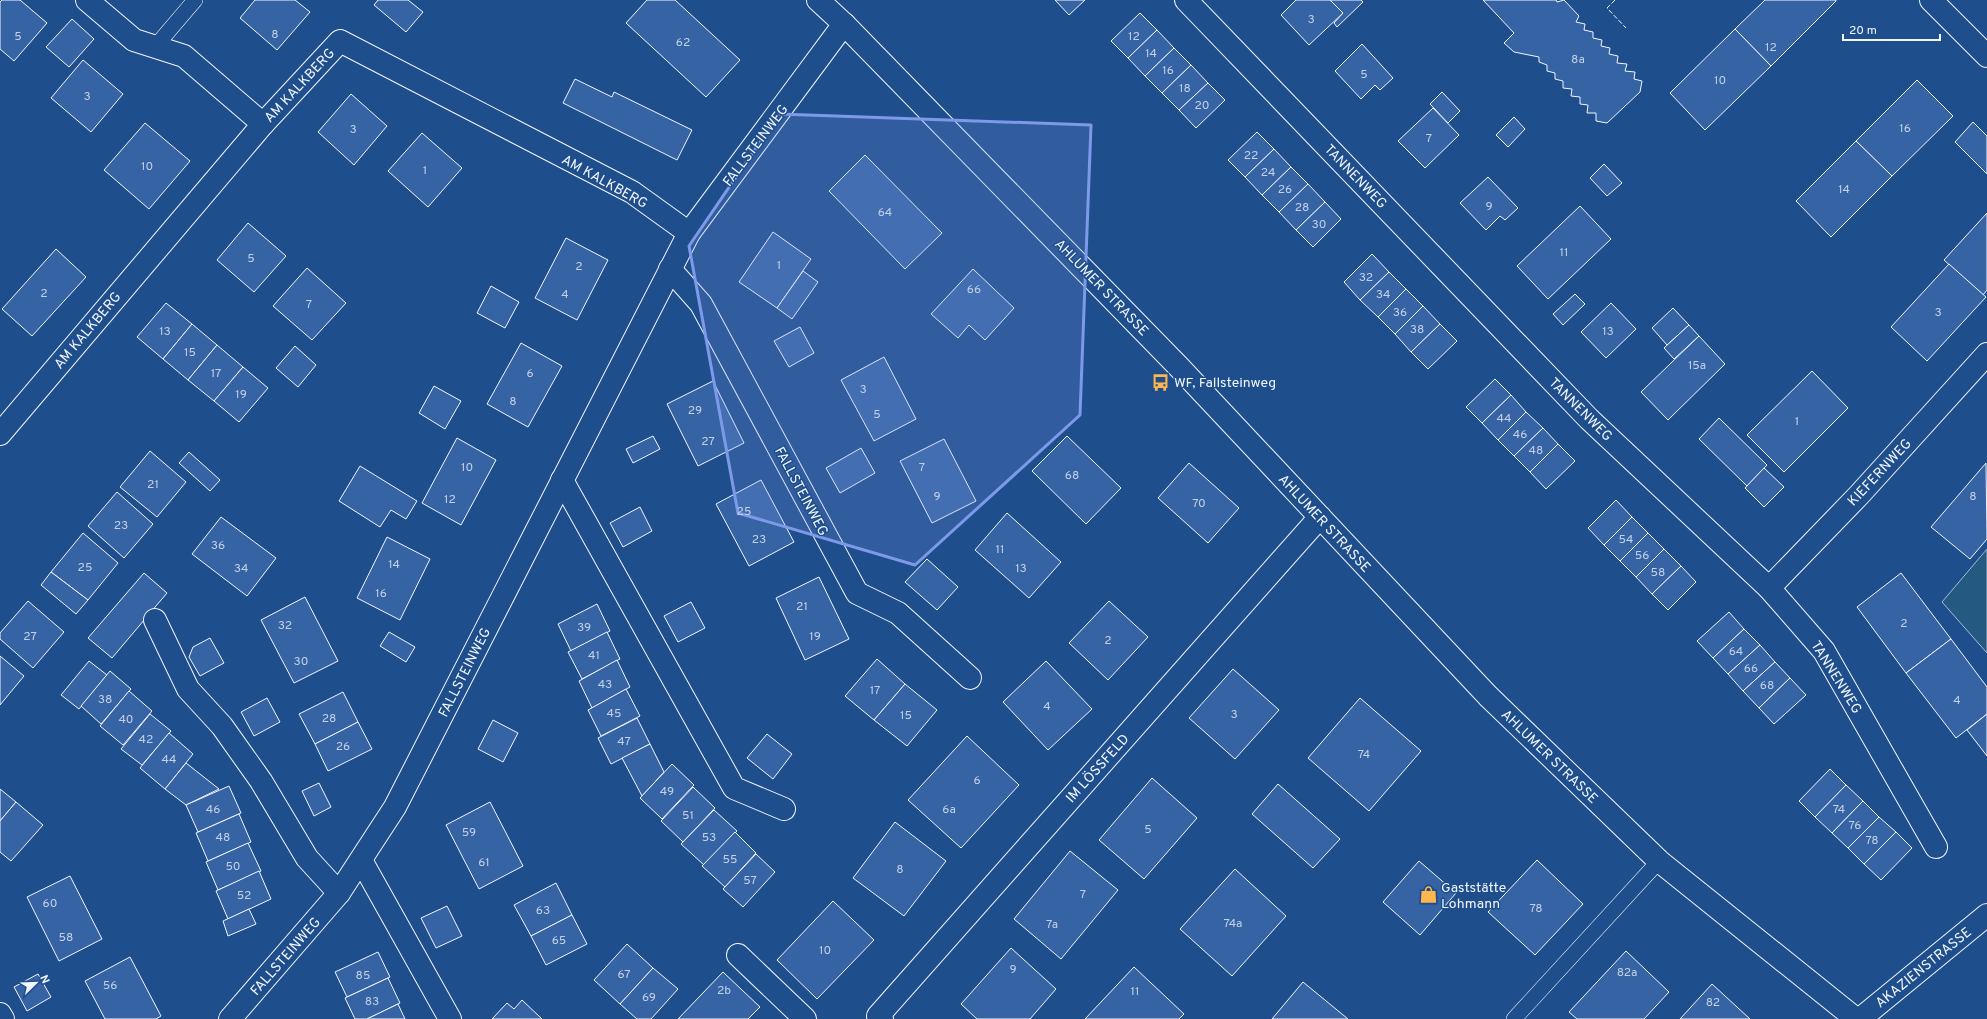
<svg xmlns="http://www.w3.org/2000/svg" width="1987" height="1019" viewBox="0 0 1987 1019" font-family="Overpass,sans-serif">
  <rect width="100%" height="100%" fill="#1f4e8c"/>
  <polygon fill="#245a82" stroke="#a8bbd7" points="1987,549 1987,653 1942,602"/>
  <g fill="#3563a3" stroke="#f2f6ff">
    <polygon points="2,0 20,0 47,23 14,61 0,49 0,2"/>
    <polygon points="255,0 295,0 310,12 277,50 240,18"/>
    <polygon points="378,0 408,0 423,12 406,32 374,5"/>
    <polygon points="647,0 675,0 740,60 706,97 626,23"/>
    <polygon points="1055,0 1085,0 1069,15"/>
    <polygon points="1296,0 1330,0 1343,13 1309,45 1281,15"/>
    <polygon points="1330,0 1361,0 1363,2 1337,27 1334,23 1343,13"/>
    <polygon points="1483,0 1556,0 1557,2 1564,0 1579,16 1576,22 1585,24 1584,30 1593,32 1593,38 1602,40 1601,46 1610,48 1609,54 1618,56 1617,63 1627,64 1625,71 1635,72 1634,79 1642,81 1640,92 1607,123 1596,121 1596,113 1587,113 1588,105 1580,104 1580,97 1571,96 1572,89 1563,88 1563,81 1555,79 1555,73 1547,71 1547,65 1539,62 1539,57 1514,52 1504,43 1514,33"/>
    <polygon points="1765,0 1836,0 1836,1 1771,66 1735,29"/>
    <polygon points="1140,13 1157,30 1128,58 1111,41"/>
    <polygon points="72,19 94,39 69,67 46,47"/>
    <polygon points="1735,29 1771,66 1705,130 1670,93"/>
    <polygon points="1157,30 1174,48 1145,76 1128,58"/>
    <polygon points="1362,44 1393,78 1380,90 1375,85 1361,99 1335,71"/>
    <polygon points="1174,48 1191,65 1162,93 1145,76"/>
    <polygon points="83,60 123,94 91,132 51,98"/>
    <polygon points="1191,65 1208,83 1179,110 1162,93"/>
    <polygon points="575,79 612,97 614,92 692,130 677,160 563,103"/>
    <polygon points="1917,80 1953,116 1892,176 1856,141"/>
    <polygon points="1208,83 1225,100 1196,128 1179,110"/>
    <polygon points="1442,92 1460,111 1448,123 1430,104"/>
    <polygon points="351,94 387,126 354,165 318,132"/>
    <polygon points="1433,108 1459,135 1425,168 1398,141"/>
    <polygon points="1514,117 1525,129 1508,147 1496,135"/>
    <polygon points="1973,122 1987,136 1987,174 1955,142"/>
    <polygon points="145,123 190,161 149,209 104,170"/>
    <polygon points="1257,132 1274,149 1245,177 1228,160"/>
    <polygon points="422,133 462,168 428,207 388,171"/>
    <polygon points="1856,141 1892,176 1831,237 1796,201"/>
    <polygon points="1274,149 1291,167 1262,195 1245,177"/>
    <polygon points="865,155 942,233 905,269 829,191"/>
    <polygon points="1604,164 1622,183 1607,196 1590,178"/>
    <polygon points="1291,167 1308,184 1279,212 1262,195"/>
    <polygon points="1488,177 1518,208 1505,220 1500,216 1486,230 1460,203"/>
    <polygon points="1308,184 1325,202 1296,230 1279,212"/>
    <polygon points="1325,202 1341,219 1313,247 1296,230"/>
    <polygon points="1580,206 1611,239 1548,299 1517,266"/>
    <polygon points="1987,213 1987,290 1983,295 1944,260"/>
    <polygon points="248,223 286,256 254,292 217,260"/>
    <polygon points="773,232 811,259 777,308 739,282"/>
    <polygon points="566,238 608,260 577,320 535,298"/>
    <polygon points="56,249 86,277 32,336 2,309"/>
    <polygon points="1372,254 1389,272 1360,300 1344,282"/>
    <polygon points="1949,264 1986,297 1927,361 1891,327"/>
    <polygon points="307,268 346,303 312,340 273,306"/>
    <polygon points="973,269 1014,308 985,340 969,325 958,338 931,314"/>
    <polygon points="803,271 818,282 792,319 777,308"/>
    <polygon points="1389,272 1406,289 1378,317 1360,300"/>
    <polygon points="491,286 519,302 505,328 477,313"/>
    <polygon points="1406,289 1423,306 1395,334 1378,317"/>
    <polygon points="1575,294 1585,304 1563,325 1553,314"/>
    <polygon points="166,303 192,324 163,359 137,337"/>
    <polygon points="1611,303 1636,329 1606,358 1581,332"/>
    <polygon points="1423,306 1440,324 1411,352 1395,334"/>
    <polygon points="1673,308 1689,325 1667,345 1652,328"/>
    <polygon points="192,324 217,345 188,380 163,359"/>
    <polygon points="1440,324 1457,341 1428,369 1411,352"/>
    <polygon points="1689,325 1699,336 1674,359 1664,348"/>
    <polygon points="800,327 814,353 789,367 774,341"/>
    <polygon points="1699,336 1725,364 1668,420 1641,392"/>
    <polygon points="521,343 562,366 528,427 487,404"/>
    <polygon points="217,345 243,367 214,401 188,380"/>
    <polygon points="295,346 316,365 298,387 276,368"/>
    <polygon points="884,357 916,419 874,441 841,380"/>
    <polygon points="243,367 268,388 239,422 214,401"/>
    <polygon points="1812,371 1848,408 1784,472 1747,435"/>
    <polygon points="1495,379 1511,395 1482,423 1466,407"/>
    <polygon points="713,381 744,443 698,466 667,404"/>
    <polygon points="434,386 461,401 445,429 419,413"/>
    <polygon points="1511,395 1526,412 1498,440 1482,423"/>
    <polygon points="1526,412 1543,428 1514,456 1498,440"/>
    <polygon points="1719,418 1767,465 1747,486 1699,439"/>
    <polygon points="1543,428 1558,444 1530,472 1514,456"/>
    <polygon points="653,436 660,449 633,463 626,449"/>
    <polygon points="1067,436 1121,488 1086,524 1032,471"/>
    <polygon points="457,438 496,460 461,525 422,503"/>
    <polygon points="944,439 976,501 932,523 900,461"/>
    <polygon points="1558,444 1575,461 1546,489 1530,472"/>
    <polygon points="861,448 875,473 840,493 826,468"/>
    <polygon points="150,451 186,482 157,517 120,487"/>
    <polygon points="189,452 220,480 210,491 179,463"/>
    <polygon points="1189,463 1239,508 1208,543 1158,498"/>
    <polygon points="1986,463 1987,539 1970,559 1931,527"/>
    <polygon points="360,466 417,501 406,519 391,510 380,527 339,501"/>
    <polygon points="1764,468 1784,487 1764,507 1745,488"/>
    <polygon points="761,480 794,542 749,566 716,504"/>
    <polygon points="117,492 153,524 124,558 88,526"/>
    <polygon points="1616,500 1632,517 1604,545 1588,528"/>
    <polygon points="640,507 652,531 623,547 610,523"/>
    <polygon points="1007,513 1061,562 1029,598 975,550"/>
    <polygon points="221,517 276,558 247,596 192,554"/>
    <polygon points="1632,517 1648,533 1620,561 1604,545"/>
    <polygon points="83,533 118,563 88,600 51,572"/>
    <polygon points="1648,533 1664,549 1636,577 1620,561"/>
    <polygon points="387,537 430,559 400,620 357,598"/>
    <polygon points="1664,549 1681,566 1652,594 1636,577"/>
    <polygon points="927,559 958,587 937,610 905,582"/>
    <polygon points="1681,566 1696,582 1668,610 1652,594"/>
    <polygon points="51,572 88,600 76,614 41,585"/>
    <polygon points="144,573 167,593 112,658 88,638"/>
    <polygon points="1901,573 1951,639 1906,673 1857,607"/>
    <polygon points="819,577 849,639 805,660 776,598"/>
    <polygon points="305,597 338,661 294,683 261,620"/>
    <polygon points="28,601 64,632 33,668 0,639 0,633"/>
    <polygon points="1109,601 1148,637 1108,680 1069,643"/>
    <polygon points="691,602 705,628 678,642 664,616"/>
    <polygon points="597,604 610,631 571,651 558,624"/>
    <polygon points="1729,612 1744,629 1713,658 1697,641"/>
    <polygon points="1744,629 1760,645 1728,674 1713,658"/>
    <polygon points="389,632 415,647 406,662 380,646"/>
    <polygon points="607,632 620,659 582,679 568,652"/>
    <polygon points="210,638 224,663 200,676 189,657 193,647"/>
    <polygon points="1951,639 1987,687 1987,714 1956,738 1906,673"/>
    <polygon points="1760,645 1775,662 1743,691 1728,674"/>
    <polygon points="0,656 24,676 0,705"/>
    <polygon points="877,659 905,684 874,720 845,696"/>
    <polygon points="617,660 630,687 592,708 579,681"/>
    <polygon points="89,661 107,675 79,709 61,695"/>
    <polygon points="1046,661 1092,709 1048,750 1003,702"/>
    <polygon points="1775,662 1790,678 1759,708 1743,691"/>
    <polygon points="1233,669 1279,710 1235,759 1189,718"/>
    <polygon points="110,671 131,689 101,724 81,706"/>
    <polygon points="1790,678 1806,695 1774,724 1759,708"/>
    <polygon points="905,684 937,710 907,746 874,720"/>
    <polygon points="626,689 640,716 601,736 588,710"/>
    <polygon points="129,691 152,711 123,745 100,726"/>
    <polygon points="343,692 358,722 315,744 299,714"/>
    <polygon points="267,698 280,722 254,736 241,712"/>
    <polygon points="1360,698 1421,751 1369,811 1308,758"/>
    <polygon points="150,714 171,731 142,765 121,749"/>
    <polygon points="1987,714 1987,756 1967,730"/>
    <polygon points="637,718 650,744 611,764 598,738"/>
    <polygon points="493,720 518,733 503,762 478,749"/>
    <polygon points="358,722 372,749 328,771 315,744"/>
    <polygon points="169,733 193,754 165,789 140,768"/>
    <polygon points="767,734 792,754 773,779 747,758"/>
    <polygon points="967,736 1019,785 961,848 908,800"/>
    <polygon points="650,744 664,772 642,796 622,758"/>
    <polygon points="186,763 219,789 186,805 165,789"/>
    <polygon points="672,764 694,785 662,819 640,798"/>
    <polygon points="1830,769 1846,785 1815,817 1799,801"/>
    <polygon points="1152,778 1197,818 1144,879 1099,840"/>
    <polygon points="319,783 331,807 314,816 302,791"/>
    <polygon points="1278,784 1340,839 1313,868 1252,814"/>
    <polygon points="1846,785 1863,801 1832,833 1815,817"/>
    <polygon points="229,786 241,813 198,832 186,805"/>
    <polygon points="693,787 715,808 683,842 661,821"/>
    <polygon points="0,789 16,802 0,821"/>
    <polygon points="1863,801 1879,817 1848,848 1832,833"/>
    <polygon points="16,802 43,825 11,861 0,852 0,821"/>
    <polygon points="490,802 523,866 479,889 446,825"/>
    <polygon points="714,810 737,831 704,865 681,844"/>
    <polygon points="239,814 251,842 208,861 196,833"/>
    <polygon points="1879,817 1896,832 1864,864 1848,848"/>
    <polygon points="895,822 946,861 904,916 853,878"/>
    <polygon points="735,832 756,853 725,887 702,866"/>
    <polygon points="1896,832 1912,848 1881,880 1864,864"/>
    <polygon points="248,843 261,871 218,890 206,862"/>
    <polygon points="1070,851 1118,890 1061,959 1014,919"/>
    <polygon points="756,854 775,872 743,907 723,889"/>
    <polygon points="1537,860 1583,904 1535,955 1488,912"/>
    <polygon points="1419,861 1456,893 1420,935 1383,902"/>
    <polygon points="1235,869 1286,916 1232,976 1180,929"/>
    <polygon points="259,871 271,899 228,919 216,891"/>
    <polygon points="70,876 102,939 59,961 27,897"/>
    <polygon points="556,883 572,915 531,936 514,905"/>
    <polygon points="833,901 874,940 817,999 777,960"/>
    <polygon points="447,906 462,936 436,948 421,918"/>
    <polygon points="249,909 256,924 228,936 223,921"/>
    <polygon points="572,915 587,944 546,965 531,936"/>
    <polygon points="627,944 653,968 620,1004 594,980"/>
    <polygon points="1011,948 1056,989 1030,1019 977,1019 961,1004"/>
    <polygon points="1626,951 1669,992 1644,1019 1577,1019 1569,1012"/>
    <polygon points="378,952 390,977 347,997 335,972"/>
    <polygon points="130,957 161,1016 156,1019 105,1019 85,981"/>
    <polygon points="1134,967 1184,1014 1179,1019 1085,1019"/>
    <polygon points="653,968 678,989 651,1019 637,1019 620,1004"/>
    <polygon points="723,972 760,1007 748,1019 678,1019"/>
    <polygon points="38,974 51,997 27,1011 14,987"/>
    <polygon points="388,978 400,1003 367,1019 355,1019 345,998"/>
    <polygon points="1303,982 1348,1019 1272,1019"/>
    <polygon points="1712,984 1750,1019 1680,1019"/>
    <polygon points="522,1000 542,1019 492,1019 507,1003 514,1009"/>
    <polygon points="398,1004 405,1019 367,1019"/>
  </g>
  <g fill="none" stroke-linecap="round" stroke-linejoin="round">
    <defs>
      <g id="service">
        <polyline points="155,47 195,0"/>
        <polyline points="1514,1019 1659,861"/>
      </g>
      <g id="minor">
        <polyline points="87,0 134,40 184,56 263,124"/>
        <polyline points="1186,0 1589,419 1769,588 1824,651 1936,847"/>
        <polyline points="1931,0 1987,56"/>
        <polyline points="670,269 701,304 857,593 898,613 970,678"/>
        <polyline points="0,434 263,124 340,41 632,192 689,233"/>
        <polyline points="562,480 734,788 784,809"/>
        <polyline points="1769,588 1859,495 1987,354"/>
        <polyline points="155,620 188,689 222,726 261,781 307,858 339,893"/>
        <polyline points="361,860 450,1019"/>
        <polyline points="738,955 805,1019"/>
        <polyline points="0,1014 3,1019"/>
        <polyline points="230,1019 339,893 395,807 689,233 844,24"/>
        <polyline points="882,1019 878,1016 1320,517"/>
        <polyline points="1860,1019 1987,915"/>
      </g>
      <polyline id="secondary" points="818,0 844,24 1179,367 1488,696 1659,861 1856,1019"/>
    </defs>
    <use href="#service" stroke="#f2f6ff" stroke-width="16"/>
    <use href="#minor" stroke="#f2f6ff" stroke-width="24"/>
    <use href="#secondary" stroke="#f2f6ff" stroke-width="24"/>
    <use href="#service" stroke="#1f4e8c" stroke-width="15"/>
    <use href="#minor" stroke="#1f4e8c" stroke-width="22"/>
    <use href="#secondary" stroke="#1f4e8c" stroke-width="22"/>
    <polyline stroke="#f2f6ff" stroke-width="1" stroke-dasharray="5 2" stroke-linecap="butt" points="1615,0 1607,8 1626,28"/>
  </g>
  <path fill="#7d9aea" fill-opacity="0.2" stroke="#7d9aea" stroke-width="3" stroke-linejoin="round" d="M779,114L1091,125L1080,415L915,565L738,513L689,246Z"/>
  <defs>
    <symbol id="bus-bare" viewBox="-9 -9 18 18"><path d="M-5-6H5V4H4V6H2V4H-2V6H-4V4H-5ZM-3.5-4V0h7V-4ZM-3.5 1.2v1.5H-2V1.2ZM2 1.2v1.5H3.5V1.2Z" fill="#ffb74d" stroke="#1f4e8c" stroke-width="2.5" paint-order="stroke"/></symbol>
    <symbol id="shop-bare" viewBox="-9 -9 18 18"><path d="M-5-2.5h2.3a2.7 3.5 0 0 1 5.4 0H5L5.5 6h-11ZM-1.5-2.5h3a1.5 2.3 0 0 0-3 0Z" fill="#ffb74d" stroke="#1f4e8c" stroke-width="2.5" paint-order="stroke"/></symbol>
  </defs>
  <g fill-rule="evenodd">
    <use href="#bus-bare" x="1148" y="370" width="25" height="25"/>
    <use href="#shop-bare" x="1416" y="882" width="25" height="25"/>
  </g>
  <g text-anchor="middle" stroke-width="3" stroke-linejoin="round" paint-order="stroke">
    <g font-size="12" fill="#c3d1e8">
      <text x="1311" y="23">3</text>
      <text x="275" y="38">8</text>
      <text x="18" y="40">5</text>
      <text x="1134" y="40">12</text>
      <text x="683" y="46">62</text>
      <text x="1771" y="51">12</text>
      <text x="1151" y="57">14</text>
      <text x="1578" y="63">8a</text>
      <text x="1168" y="74">16</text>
      <text x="1364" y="78">5</text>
      <text x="1720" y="84">10</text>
      <text x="1185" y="92">18</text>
      <text x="87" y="100">3</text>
      <text x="1202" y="109">20</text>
      <text x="1905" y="132">16</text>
      <text x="353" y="133">3</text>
      <text x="1429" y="142">7</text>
      <text x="1251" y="159">22</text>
      <text x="147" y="170">10</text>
      <text x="425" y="174">1</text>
      <text x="1268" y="176">24</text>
      <text x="1285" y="193">26</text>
      <text x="1844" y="193">14</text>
      <text x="1489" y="210">9</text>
      <text x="1302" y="211">28</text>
      <text x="885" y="216">64</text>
      <text x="1319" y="228">30</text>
      <text x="1564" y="256">11</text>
      <text x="251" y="262">5</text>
      <text x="779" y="269">1</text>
      <text x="579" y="270">2</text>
      <text x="1366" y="281">32</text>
      <text x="974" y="293">66</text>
      <text x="44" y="297">2</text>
      <text x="565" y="298">4</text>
      <text x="1383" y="298">34</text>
      <text x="309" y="308">7</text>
      <text x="1400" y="316">36</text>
      <text x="1938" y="316">3</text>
      <text x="1417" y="333">38</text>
      <text x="165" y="335">13</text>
      <text x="1608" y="335">13</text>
      <text x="190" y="356">15</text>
      <text x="1697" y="369">15a</text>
      <text x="216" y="377">17</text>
      <text x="530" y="377">6</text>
      <text x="863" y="393">3</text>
      <text x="241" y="398">19</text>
      <text x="513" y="405">8</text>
      <text x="695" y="414">29</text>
      <text x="877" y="418">5</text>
      <text x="1504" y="422">44</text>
      <text x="1797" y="425">1</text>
      <text x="1520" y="438">46</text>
      <text x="708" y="445">27</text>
      <text x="1536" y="454">48</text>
      <text x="467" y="471">10</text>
      <text x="922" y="471">7</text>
      <text x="1072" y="479">68</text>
      <text x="153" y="488">21</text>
      <text x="937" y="500">9</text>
      <text x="1973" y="500">8</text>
      <text x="450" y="503">12</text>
      <text x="1199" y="507">70</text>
      <text x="744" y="515">25</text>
      <text x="121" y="529">23</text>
      <text x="759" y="543">23</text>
      <text x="1626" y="543">54</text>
      <text x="218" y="549">36</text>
      <text x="1000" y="553">11</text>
      <text x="1642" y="559">56</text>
      <text x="394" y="568">14</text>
      <text x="85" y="571">25</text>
      <text x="241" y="572">34</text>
      <text x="1021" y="572">13</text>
      <text x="1658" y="576">58</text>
      <text x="381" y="597">16</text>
      <text x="802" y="610">21</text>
      <text x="1904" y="627">2</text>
      <text x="285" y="629">32</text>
      <text x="584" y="631">39</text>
      <text x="30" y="640">27</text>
      <text x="815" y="640">19</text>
      <text x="1108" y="644">2</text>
      <text x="1736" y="655">64</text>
      <text x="594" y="659">41</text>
      <text x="301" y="665">30</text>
      <text x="1751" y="672">66</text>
      <text x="605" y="688">43</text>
      <text x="1767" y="689">68</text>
      <text x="875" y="694">17</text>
      <text x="105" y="703">38</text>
      <text x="1957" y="704">4</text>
      <text x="1047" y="710">4</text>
      <text x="614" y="717">45</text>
      <text x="1234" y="718">3</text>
      <text x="906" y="719">15</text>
      <text x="329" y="722">28</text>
      <text x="126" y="723">40</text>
      <text x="146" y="743">42</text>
      <text x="624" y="745">47</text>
      <text x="343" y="750">26</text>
      <text x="1364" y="758">74</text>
      <text x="169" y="763">44</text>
      <text x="977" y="784">6</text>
      <text x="667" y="795">49</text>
      <text x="213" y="813">46</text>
      <text x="949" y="813">6a</text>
      <text x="1839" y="813">74</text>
      <text x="688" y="819">51</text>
      <text x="1855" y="829">76</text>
      <text x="1148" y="833">5</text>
      <text x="469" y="836">59</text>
      <text x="223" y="841">48</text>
      <text x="709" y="841">53</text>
      <text x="1872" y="844">78</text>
      <text x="730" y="863">55</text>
      <text x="484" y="866">61</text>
      <text x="233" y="870">50</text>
      <text x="900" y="873">8</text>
      <text x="750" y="884">57</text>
      <text x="1083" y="898">7</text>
      <text x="244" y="899">52</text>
      <text x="50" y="907">60</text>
      <text x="1536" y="912">78</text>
      <text x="543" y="914">63</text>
      <text x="1233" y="927">74a</text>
      <text x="1052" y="928">7a</text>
      <text x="66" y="941">58</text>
      <text x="559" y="944">65</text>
      <text x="825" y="954">10</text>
      <text x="1013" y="973">9</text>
      <text x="1627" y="976">82a</text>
      <text x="624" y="978">67</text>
      <text x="363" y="979">85</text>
      <text x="110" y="989">56</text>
      <text x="724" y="994">2b</text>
      <text x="1135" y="995">11</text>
      <text x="649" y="1001">69</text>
      <text x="372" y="1005">83</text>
      <text x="1713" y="1006">82</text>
    </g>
    <g font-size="14" fill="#f2f6ff" stroke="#1f4e8c">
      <text transform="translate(299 85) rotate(-47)" y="5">AM KALKBERG</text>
      <text transform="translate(755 145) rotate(-53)" y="5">FALLSTEINWEG</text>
      <text transform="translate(1356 176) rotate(46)" y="5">TANNENWEG</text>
      <text transform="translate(605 181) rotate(29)" y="5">AM KALKBERG</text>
      <text transform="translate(1102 287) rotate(46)" y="5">AHLUMER STRASSE</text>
      <text transform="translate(87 330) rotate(-50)" y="5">AM KALKBERG</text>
      <text transform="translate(1581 409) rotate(45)" y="5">TANNENWEG</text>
      <text transform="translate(1879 472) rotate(-47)" y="5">KIEFERNWEG</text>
      <text transform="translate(802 491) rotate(62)" y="5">FALLSTEINWEG</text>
      <text transform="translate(1325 523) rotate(47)" y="5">AHLUMER STRASSE</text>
      <text transform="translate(464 672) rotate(-63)" y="5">FALLSTEINWEG</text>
      <text transform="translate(1837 677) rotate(58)" y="5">TANNENWEG</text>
      <text transform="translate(1550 756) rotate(44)" y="5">AHLUMER STRASSE</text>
      <text transform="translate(1097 768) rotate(-48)" y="5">IM LÖSSFELD</text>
      <text transform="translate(285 956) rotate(-49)" y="5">FALLSTEINWEG</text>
      <text transform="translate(1923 967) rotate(-39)" y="5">AKAZIENSTRASSE</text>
    </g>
    <g font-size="14" fill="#f2f6ff" stroke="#1f4e8c" text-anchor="start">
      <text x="1174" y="387">WF, Fallsteinweg</text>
      <text x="1441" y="892">Gaststätte<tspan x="1441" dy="16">Lohmann</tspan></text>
    </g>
  </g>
  <g transform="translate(36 983) rotate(67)" stroke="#1f4e8c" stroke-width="3" paint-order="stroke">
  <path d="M0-3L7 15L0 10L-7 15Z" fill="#f2f6ff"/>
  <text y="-6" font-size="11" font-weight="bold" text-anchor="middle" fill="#f2f6ff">N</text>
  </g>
  <path d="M1843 34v6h97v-6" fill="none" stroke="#f2f6ff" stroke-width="2"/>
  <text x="1849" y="34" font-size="12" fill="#f2f6ff" stroke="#1f4e8c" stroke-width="3" paint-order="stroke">20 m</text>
</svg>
